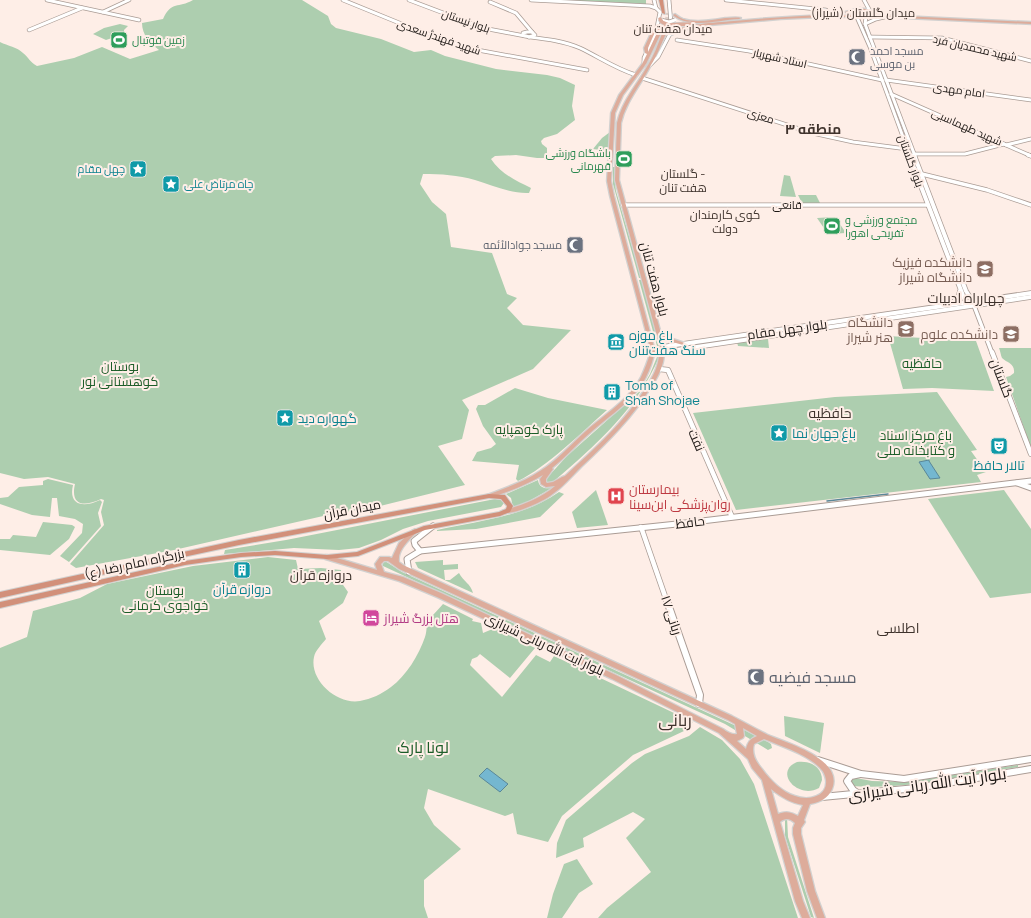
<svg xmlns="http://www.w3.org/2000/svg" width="1031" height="918" viewBox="0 0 1031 918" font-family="Manrope,Cairo,sans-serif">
  <rect width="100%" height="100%" fill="#feeee7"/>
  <g fill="#adceaf">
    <path d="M193,0H302L328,16L331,24L336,28L381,39L414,52L431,50L445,56L496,69L547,75L560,78L575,85L572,106L575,120L557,134L544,138L541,141L542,144L547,148V158H537L516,155L495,156L491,159C500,173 516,181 531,188L529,193C511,194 492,185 475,180C458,175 441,174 423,174L420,184L432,202L446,214L451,247L492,253L507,294L517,298L507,308L523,325L571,330L533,369L462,400L469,410L462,439L438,446L465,485L372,508L332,514L174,550L76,568L70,564L104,525L101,512L104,500L101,499C84,507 70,506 75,484L48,477L24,479L0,473V42C8,46 17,47 23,53C29,58 30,62 37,66L74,58L102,47L130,59L159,50C150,43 142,35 142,23L163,19C172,0 178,9 193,0Z"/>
    <polygon points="554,0 646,0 646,4 645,4"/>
    <polygon points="120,24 128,26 124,30 124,34 106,40 93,34 104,28"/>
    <polygon points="610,132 608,151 593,149 602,138"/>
    <polygon points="613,167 615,167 614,176 616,191 641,278 639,278 613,184"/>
    <polygon points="784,175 790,176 796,197 780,196"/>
    <polygon points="798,195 816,195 820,203 802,203"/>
    <polygon points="835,217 846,233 828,234 817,218"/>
    <polygon points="639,280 642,280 644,288 659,346 657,346"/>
    <polygon points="888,336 976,341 994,391 932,388 903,389"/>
    <polygon points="768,339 769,348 738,346 737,342"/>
    <path d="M999,348H1031V448L1006,377L1010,376L1014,373C1015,363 1007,363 1002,358C1001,356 1000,350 999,348Z"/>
    <path d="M657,357H659C638,408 595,446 554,481L551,483H547L545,480L567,456L640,391L650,374Z"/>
    <path d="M515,388L548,398L607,410C582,432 547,467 518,481L516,479L519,465L472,461L477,452L491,448L496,444L483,426L476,409L478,405H485Z"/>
    <polygon points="937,392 977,450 971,451 986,472 977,475 981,482 736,510 693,413 835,397"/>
    <path d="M48,479L73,485C68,506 84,508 100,500L102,502L98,513L101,526L69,562L60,556L82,533L83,524L75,519L59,516L57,498H52L50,517L32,515L0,504V498L8,497L19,487L43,485V481Z"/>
    <path d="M538,480C539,488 545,489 552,488L522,505L513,507L511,498L506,494Z"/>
    <polygon points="596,490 608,525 577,528 572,512"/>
    <polygon points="1004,490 1031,529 1031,593 990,598 928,499"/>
    <path d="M559,492L564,494L540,517L476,529L437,531V530C479,521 523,517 559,492Z"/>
    <polygon points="495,499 501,500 504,503 501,507 428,521 403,529 381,540 359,548 339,550 294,548 224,554 225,550 286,540"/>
    <polygon points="43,522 72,525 75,527 69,539 50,555 0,550 0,539 10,539 13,535 36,537"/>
    <path d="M268,557L296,560L298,569L321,568L341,570V582L348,592L343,603L319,621L326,639C322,644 315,651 314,657C309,680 337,705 360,701C371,699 382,694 391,687C406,676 419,655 425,637C427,632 426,625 429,620C433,614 439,609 443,604L473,619L472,621L481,623L483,633L495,628L535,648L510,678L480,654L477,657L472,659L470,665L502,697L536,655L550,662L554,656L693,722L684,731L633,755L562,816L548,842L517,834L513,813L505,816L428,789L424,808L434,825L461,849L424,880V906L428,918H0V648L27,637L33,611L80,598L107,584L193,566Z"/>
    <path d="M443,560V565L458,564V569L444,570L445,580H450L459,573C463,581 471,584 473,593L418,568L415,562Z"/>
    <polygon points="385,561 402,572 734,725 768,742 771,744 772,748 768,750 725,724 383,566 382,563"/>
    <polygon points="784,716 824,723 820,753 785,736"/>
    <polygon points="700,727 722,740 740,759 754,784 798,918 598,918 607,908 651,872 626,838 645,819 633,812 583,838 584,847 556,858 557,843 566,820 632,763 645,754 689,736"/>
    <path d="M797,762C810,760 822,767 822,780L819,788C798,800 773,772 797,762Z"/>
    <path d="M1018,765V767C963,776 907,790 851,786V780L856,778L872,781L907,782Z"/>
    <polygon points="785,817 787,817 788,837 814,918 811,917 785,836"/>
    <polygon points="577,859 593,884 579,893 562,918 547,918 553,894 564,864"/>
  </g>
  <g fill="#74b7d0" stroke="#5a8798">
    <polygon points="929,460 929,461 940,478 930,479 919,462"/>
    <polygon points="487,768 508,784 500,792 479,776"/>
  </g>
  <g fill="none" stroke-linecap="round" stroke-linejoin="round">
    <polyline stroke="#5a8798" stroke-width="1.5" points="827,501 888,494"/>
    <polyline stroke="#dccec7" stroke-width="4" stroke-dasharray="4 2" stroke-linecap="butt" points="666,27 668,13"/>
    <defs>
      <g id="tertiary-far3">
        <polyline points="47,0 139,20"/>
        <polyline points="343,0 414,29 472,49 587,70"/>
        <polyline points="531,0 650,6 656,8"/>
        <polyline points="726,0 826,10"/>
        <polyline points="490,2 516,13 532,32"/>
        <polyline points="103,12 129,0"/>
        <polyline points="29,30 82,8"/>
        <polyline points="870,37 942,38 1031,61"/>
        <polyline points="677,40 749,51 882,80"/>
        <polyline points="642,78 812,133 853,142 907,149"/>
        <polyline points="886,80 1031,100"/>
        <polyline points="891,94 1031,156"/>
        <polyline points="1006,145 1031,139"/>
        <polyline points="914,154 965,154 1004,144"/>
      </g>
      <g id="tertiary-far2">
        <polyline points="1028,155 1031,156"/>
        <polyline points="922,174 987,190 1031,205"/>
        <polyline points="623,205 928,205"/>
        <polyline points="973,303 992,353"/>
      </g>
      <g id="tertiary-far1">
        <polyline points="992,352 1031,454"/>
        <polyline points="659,369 668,370 732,517"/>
        <polyline points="641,527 667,602"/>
      </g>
      <polyline id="tertiary" points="667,601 700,695 699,704"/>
      <g id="secondary-far3">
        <polyline points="409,0 483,28 525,36"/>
        <polyline points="864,0 870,11"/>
        <polyline points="856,15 870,47 910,156"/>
        <polyline points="866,17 865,24 915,156"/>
        <polyline points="865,24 876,19 889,16"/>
        <polygon points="527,32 532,32 535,35 529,37 523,35 523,33"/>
        <polyline points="664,34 671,23 669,0"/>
        <path d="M529,37C546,39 564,41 580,48C599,57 616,69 636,75"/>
        <polyline points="644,64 644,58 656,32 660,12 656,8 654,0"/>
        <polyline points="650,65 658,57 671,32"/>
      </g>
      <g id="secondary-far2">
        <polyline points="909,155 967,306"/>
        <polyline points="914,155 966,291 973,302"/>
        <polyline points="951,304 958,298 960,291"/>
        <polyline points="662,347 1031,293"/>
        <polyline points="663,352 1031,297"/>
      </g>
      <g id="secondary-far1">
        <polyline points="663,352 665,352"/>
        <polyline points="1017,483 1031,488"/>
        <polyline points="420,551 415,545 414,541 433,526"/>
        <polyline points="409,572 407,559 420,551 677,524 1031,481"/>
      </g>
      <g id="secondary">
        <polyline points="818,760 861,774 904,779 1031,759"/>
        <polyline points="859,794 853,790 847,781 851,776 860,774"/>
        <polyline points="822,797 916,788 1031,769"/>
      </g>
      <g id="primary">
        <polygon points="860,8 879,12 881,13 879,14 860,10 847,13 845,12"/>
        <path d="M675,14C678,16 680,18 683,19C696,23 712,20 725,18C730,18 736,17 741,18L739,19C718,20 692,29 674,16L673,15Z"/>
        <path d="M826,15H881L1031,22V24L881,17H826L781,19L700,26L680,31L671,35L668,34C686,23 714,23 734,21C765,18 795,16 826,15Z"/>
        <path d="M652,31L655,32L648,48V52L657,33L659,32L661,33L646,64L623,95L615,113L611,181L614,196L655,351C653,360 650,369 646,377C634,401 610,415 590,433C577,444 566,457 552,468L553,469L546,479V482L547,483L553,482L562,477L565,476C594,449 625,422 646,387C651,380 656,371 658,362C659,358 659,352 660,347L615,180L617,123C622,101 637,85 648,65C654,56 658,44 662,34L664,33L666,34C661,44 657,56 651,65C641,85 626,101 621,123L619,180L660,330L673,339L685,343V344L683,345L669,341L661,336C664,345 665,353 663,362C661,371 656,380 651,387C633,417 607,443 581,467C571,477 562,488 550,496C540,503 513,515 502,513L501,512L502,511C522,505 540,499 555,486L546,487L541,484L540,479L543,475C526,485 508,492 489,498L487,497L486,496L487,495C505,488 524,482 540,471C558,460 571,444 586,431C605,414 629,400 641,377C645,369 648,360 651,351L610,196L607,181L611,113L619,95L642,64L647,54L645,53L644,48Z"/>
        <path d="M415,529L417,530L418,531L417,532C409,540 397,550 399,562L403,565L732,716C744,722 756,729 768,735C787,743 844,759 832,789C828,799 820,802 810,804L804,820L805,822L801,828V834L815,891L825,918H817L807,891L793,834V828L795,823C790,819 786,817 780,822L803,901L810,918H802L795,901L762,780L752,768L748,759L719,733L612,679L437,597L399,581L325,559L324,557L325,555H327L377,570L375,564L380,557H389L392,558L399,543L413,530ZM384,561H388L399,569L728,720L735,724L737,734C732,735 727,732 723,729L616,675L441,593L403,577L384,572L381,564ZM743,728L757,736C750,739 748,742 746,749L737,741L743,738L744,736ZM764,739C781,746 809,755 821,769C824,772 825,775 826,780C828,797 808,801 795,796C782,792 770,780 762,769C756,762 751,754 754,744ZM771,789C781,797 791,803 803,805L798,816C791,812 786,811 778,814Z"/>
      </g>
      <g id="trunk">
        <polygon points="659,0 663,0 665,14 662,13"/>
        <polygon points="489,494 505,495 513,506 510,512 500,516 425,530 358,556 327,559 275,555 241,557 185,565 0,608 0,602 185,561 241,553 275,551 327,555 357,552 424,526 499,512 506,509 507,506 501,499 489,498 239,545 137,567 0,598 0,592 137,562 239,540"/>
      </g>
    </defs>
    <use href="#tertiary-far3" stroke="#aa9c95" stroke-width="4.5"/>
    <use href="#tertiary-far2" stroke="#aa9c95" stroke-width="5"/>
    <use href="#tertiary-far1" stroke="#aa9c95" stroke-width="6"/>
    <use href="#tertiary" stroke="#aa9c95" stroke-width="8"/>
    <use href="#secondary-far3" stroke="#aa9c95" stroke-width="4.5"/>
    <use href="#secondary-far2" stroke="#aa9c95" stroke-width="5.5"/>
    <use href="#secondary-far1" stroke="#aa9c95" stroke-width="7"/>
    <use href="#secondary" stroke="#aa9c95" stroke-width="8"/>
    <use href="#primary" stroke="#d2d1d0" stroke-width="2.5"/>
    <use href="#trunk" stroke="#d2d1d0" stroke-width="2"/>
    <use href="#tertiary-far3" stroke="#fff" stroke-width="3"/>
    <use href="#tertiary-far2" stroke="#fff" stroke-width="3.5"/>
    <use href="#tertiary-far1" stroke="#fff" stroke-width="4.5"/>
    <use href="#tertiary" stroke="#fff" stroke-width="6"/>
    <use href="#secondary-far3" stroke="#fff" stroke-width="3"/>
    <use href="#secondary-far2" stroke="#fff" stroke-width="4"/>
    <use href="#secondary-far1" stroke="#fff" stroke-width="5"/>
    <use href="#secondary" stroke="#fff" stroke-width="6"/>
    <use href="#primary" fill="#ddac9b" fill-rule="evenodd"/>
    <use href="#trunk" fill="#d2907a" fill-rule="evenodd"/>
    <defs>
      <g id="secondary-bridge">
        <polyline points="661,20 669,22 675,20"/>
        <polyline points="658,30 665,28 671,32"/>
      </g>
      <g id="primary-bridge">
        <polyline points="660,19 662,22 669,25"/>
        <path d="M653,32C663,23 679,25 691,24"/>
      </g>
    </defs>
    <use href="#secondary-bridge" stroke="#aa9c95" stroke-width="4.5" stroke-linecap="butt"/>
    <use href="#primary-bridge" stroke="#d2d1d0" stroke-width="5" stroke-linecap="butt"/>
    <use href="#secondary-bridge" stroke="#fff" stroke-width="3"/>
    <use href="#primary-bridge" stroke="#ddac9b" stroke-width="3.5"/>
  </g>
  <defs>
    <symbol id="stadium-square" viewBox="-11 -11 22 22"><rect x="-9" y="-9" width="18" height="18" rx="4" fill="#2e9e5b" stroke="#feeee7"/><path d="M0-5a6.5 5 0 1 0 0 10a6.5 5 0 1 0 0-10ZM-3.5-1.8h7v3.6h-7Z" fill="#fff"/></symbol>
    <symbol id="mosque-square" viewBox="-11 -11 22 22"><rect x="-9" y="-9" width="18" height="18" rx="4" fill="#6b7280" stroke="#feeee7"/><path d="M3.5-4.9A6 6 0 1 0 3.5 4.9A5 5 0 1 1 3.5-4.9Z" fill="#fff"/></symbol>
    <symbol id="sight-square" viewBox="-11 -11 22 22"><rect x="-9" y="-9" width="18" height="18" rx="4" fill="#0f9aa8" stroke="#feeee7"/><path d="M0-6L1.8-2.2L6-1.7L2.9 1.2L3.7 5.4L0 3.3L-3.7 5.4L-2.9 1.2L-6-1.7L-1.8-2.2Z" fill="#fff"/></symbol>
    <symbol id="university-square" viewBox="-11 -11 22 22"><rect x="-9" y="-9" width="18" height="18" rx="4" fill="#8d6e63" stroke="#feeee7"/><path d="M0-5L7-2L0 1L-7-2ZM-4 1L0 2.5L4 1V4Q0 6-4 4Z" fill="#fff"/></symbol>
    <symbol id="museum-square" viewBox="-11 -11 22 22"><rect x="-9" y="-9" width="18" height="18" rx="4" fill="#0f9aa8" stroke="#feeee7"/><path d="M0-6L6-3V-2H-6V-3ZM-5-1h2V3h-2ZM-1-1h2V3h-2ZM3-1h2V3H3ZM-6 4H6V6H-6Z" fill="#fff"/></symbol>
    <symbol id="building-square" viewBox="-11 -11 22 22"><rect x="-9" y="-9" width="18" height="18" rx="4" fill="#0f9aa8" stroke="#feeee7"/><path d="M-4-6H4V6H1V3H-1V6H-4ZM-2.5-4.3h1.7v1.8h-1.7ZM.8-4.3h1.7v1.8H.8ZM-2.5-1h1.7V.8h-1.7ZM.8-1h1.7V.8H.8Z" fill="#fff"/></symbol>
    <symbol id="theatre-square" viewBox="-11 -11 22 22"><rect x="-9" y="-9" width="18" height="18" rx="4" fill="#0f9aa8" stroke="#feeee7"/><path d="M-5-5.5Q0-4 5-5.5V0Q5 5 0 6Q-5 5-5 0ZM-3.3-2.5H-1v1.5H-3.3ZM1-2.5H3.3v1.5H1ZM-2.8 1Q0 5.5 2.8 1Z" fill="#fff"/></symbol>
    <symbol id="hospital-square" viewBox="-11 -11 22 22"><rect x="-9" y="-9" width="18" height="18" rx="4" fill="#e0444e" stroke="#feeee7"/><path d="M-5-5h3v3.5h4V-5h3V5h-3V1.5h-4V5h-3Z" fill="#fff"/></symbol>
    <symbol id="hotel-square" viewBox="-11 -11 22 22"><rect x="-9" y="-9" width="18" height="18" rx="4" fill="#d1479c" stroke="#feeee7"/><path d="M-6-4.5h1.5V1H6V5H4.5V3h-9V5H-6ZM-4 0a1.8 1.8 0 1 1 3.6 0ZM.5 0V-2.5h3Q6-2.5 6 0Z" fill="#fff"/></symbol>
  </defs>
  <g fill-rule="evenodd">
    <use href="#stadium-square" x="109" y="30" width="20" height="20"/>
    <use href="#mosque-square" x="847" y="47" width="20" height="20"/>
    <use href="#stadium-square" x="614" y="149" width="20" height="20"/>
    <use href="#sight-square" x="128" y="159" width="20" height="20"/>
    <use href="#sight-square" x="161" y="174" width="20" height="20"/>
    <use href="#stadium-square" x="822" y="216" width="20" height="20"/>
    <use href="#mosque-square" x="565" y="235" width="20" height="20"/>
    <use href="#university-square" x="975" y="259" width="20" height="20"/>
    <use href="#university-square" x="896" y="319" width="20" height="20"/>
    <use href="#university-square" x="1001" y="324" width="20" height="20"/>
    <use href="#museum-square" x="606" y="332" width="20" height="20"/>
    <use href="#building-square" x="602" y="382" width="20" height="20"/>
    <use href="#sight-square" x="275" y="408" width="20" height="20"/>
    <use href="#sight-square" x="769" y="423" width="20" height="20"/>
    <use href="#theatre-square" x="989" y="436" width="20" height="20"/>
    <use href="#hospital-square" x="606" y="486" width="20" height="20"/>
    <use href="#building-square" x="232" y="560" width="20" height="20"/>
    <use href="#hotel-square" x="361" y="608" width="20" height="20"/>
    <use href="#mosque-square" x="746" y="667" width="20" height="20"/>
  </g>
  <g text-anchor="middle" stroke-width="4" stroke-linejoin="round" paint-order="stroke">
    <g font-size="11" fill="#1c1714" stroke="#feeee7">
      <text transform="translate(466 21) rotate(19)" y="4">بلوار نیستان</text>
      <text transform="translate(439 37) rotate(19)" y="4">شهید فهندژ سعدی</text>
      <text transform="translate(975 48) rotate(13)" y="4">شهید محمدیان فرد</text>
      <text transform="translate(780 58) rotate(13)" y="4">استاد شهریار</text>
      <text transform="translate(959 90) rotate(8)" y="4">امام مهدی</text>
      <text transform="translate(761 116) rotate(18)" y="4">معزی</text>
      <text transform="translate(967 127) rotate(24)" y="4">شهید طهماسبی</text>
      <text transform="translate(911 161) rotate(70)" y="4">بلوار گلستان</text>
      <text x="787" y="209">قانعی</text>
    </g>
    <g font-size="11" fill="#27864d" stroke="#feeee7" text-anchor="start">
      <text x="132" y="44">زمین فوتبال</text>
      <text x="611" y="157" text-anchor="end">باشگاه ورزشی<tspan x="611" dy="13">قهرمانی</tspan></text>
      <text x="845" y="224">مجتمع ورزشی و<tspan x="845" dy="13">تفریحی اهورا</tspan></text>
    </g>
    <g font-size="11" fill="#5b616d" stroke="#feeee7" text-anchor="start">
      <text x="870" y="55">مسجد احمد<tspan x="870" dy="13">بن موسی</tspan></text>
      <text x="562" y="249" text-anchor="end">مسجد جوادالأئمه</text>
    </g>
    <g font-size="11" fill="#0d838f" stroke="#feeee7" text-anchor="end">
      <text x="125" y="173">چهل مقام</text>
      <text x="184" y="188" text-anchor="start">چاه مرتاض علی</text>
    </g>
    <g font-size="12" fill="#3f332d" stroke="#feeee7">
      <text x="863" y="17">میدان گلستان (شیراز)</text>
      <text x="673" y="33">میدان هفت تنان</text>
      <text x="683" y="178">گلستان -<tspan x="683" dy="14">هفت تنان</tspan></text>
      <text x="725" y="219">کوی کارمندان<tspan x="725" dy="14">دولت</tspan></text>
    </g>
    <g font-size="13" fill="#785e54" stroke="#feeee7" text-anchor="end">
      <text x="972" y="267">دانشکده فیزیک<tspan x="972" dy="15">دانشگاه شیراز</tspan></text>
      <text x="893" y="327">دانشگاه<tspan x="893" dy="15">هنر شيراز</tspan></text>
      <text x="998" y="339">دانشکده علوم</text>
    </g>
    <g font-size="13" fill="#1c1714" stroke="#feeee7">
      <text transform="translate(655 279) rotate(75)" y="5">بلوار هفت تنان</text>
      <text transform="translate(787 329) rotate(-8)" y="5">بلوار چهل مقام</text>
      <text transform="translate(1002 378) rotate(69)" y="5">گلستان</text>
      <text transform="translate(697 440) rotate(66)" y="5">نفت</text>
      <text transform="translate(352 509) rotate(-11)" y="5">میدان قرآن</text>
      <text transform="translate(690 522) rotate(-7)" y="5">حافظ</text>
      <text transform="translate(134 563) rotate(-12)" y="5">بزرگراه امام رضا (ع)</text>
      <text transform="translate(672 615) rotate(72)" y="5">ربانی ۱۷</text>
      <text transform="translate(545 644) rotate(25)" y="5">بلوار آیت الله ربانی شیرازی</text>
    </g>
    <g font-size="13" fill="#0d838f" stroke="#feeee7" text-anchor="start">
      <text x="629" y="340">باغ‌ موزه<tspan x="629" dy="15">سنگ هفت‌تنان</tspan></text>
      <text x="625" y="390">Tomb of<tspan x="625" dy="15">Shah Shojae</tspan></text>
      <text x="298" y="423">گهواره دید</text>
      <text x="792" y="438">باغ جهان نما</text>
      <text x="999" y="470" text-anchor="middle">تالار حافظ</text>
      <text x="242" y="594" text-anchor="middle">دروازه قرآن</text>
    </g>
    <g font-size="13" fill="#1c5d28" stroke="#feeee7">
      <text x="922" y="368">حافظیه</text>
      <text x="120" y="371">بوستان<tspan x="120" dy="15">کوهستانی نور</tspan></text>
      <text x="529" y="434">پارک کوهپایه</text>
      <text x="916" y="440">باغ مرکز اسناد<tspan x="916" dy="15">و کتابخانه ملی</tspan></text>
      <text x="165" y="595">بوستان<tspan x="165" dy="15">خواجوی کرمانی</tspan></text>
    </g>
    <g font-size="13" fill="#be3a42" stroke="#feeee7" text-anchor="start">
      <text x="629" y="494">بیمارستان<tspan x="629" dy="15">روان‌پزشکی ابن‌سینا</tspan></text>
    </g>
    <g font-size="13" fill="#b23c85" stroke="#feeee7" text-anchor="start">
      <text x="384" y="623">هتل بزرگ شیراز</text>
    </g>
    <g font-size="14" font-weight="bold" fill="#3f332d" stroke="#feeee7">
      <text x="813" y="134">منطقه ۳</text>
    </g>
    <g font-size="14" fill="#3f332d" stroke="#feeee7">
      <text x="966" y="303">چهارراه ادبیات</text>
      <text x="830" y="418">حافظیه</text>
      <text x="321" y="580">دروازه قرآن</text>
      <text x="898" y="633">اطلسی</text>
    </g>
    <g font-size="16" fill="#5b616d" stroke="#feeee7" text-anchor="start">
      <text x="769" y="683">مسجد فیضیه</text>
    </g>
    <g font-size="16" fill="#1c5d28" stroke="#feeee7">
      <text x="423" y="753">لونا پارک</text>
    </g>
    <g font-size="16" fill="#1c1714" stroke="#feeee7">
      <text transform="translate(927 784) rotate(-8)" y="6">بلوار آیت الله ربانی شیرازی</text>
    </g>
    <g font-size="17" fill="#3f332d" stroke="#feeee7">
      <text x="675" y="726">ربانی</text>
    </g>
  </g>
</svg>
